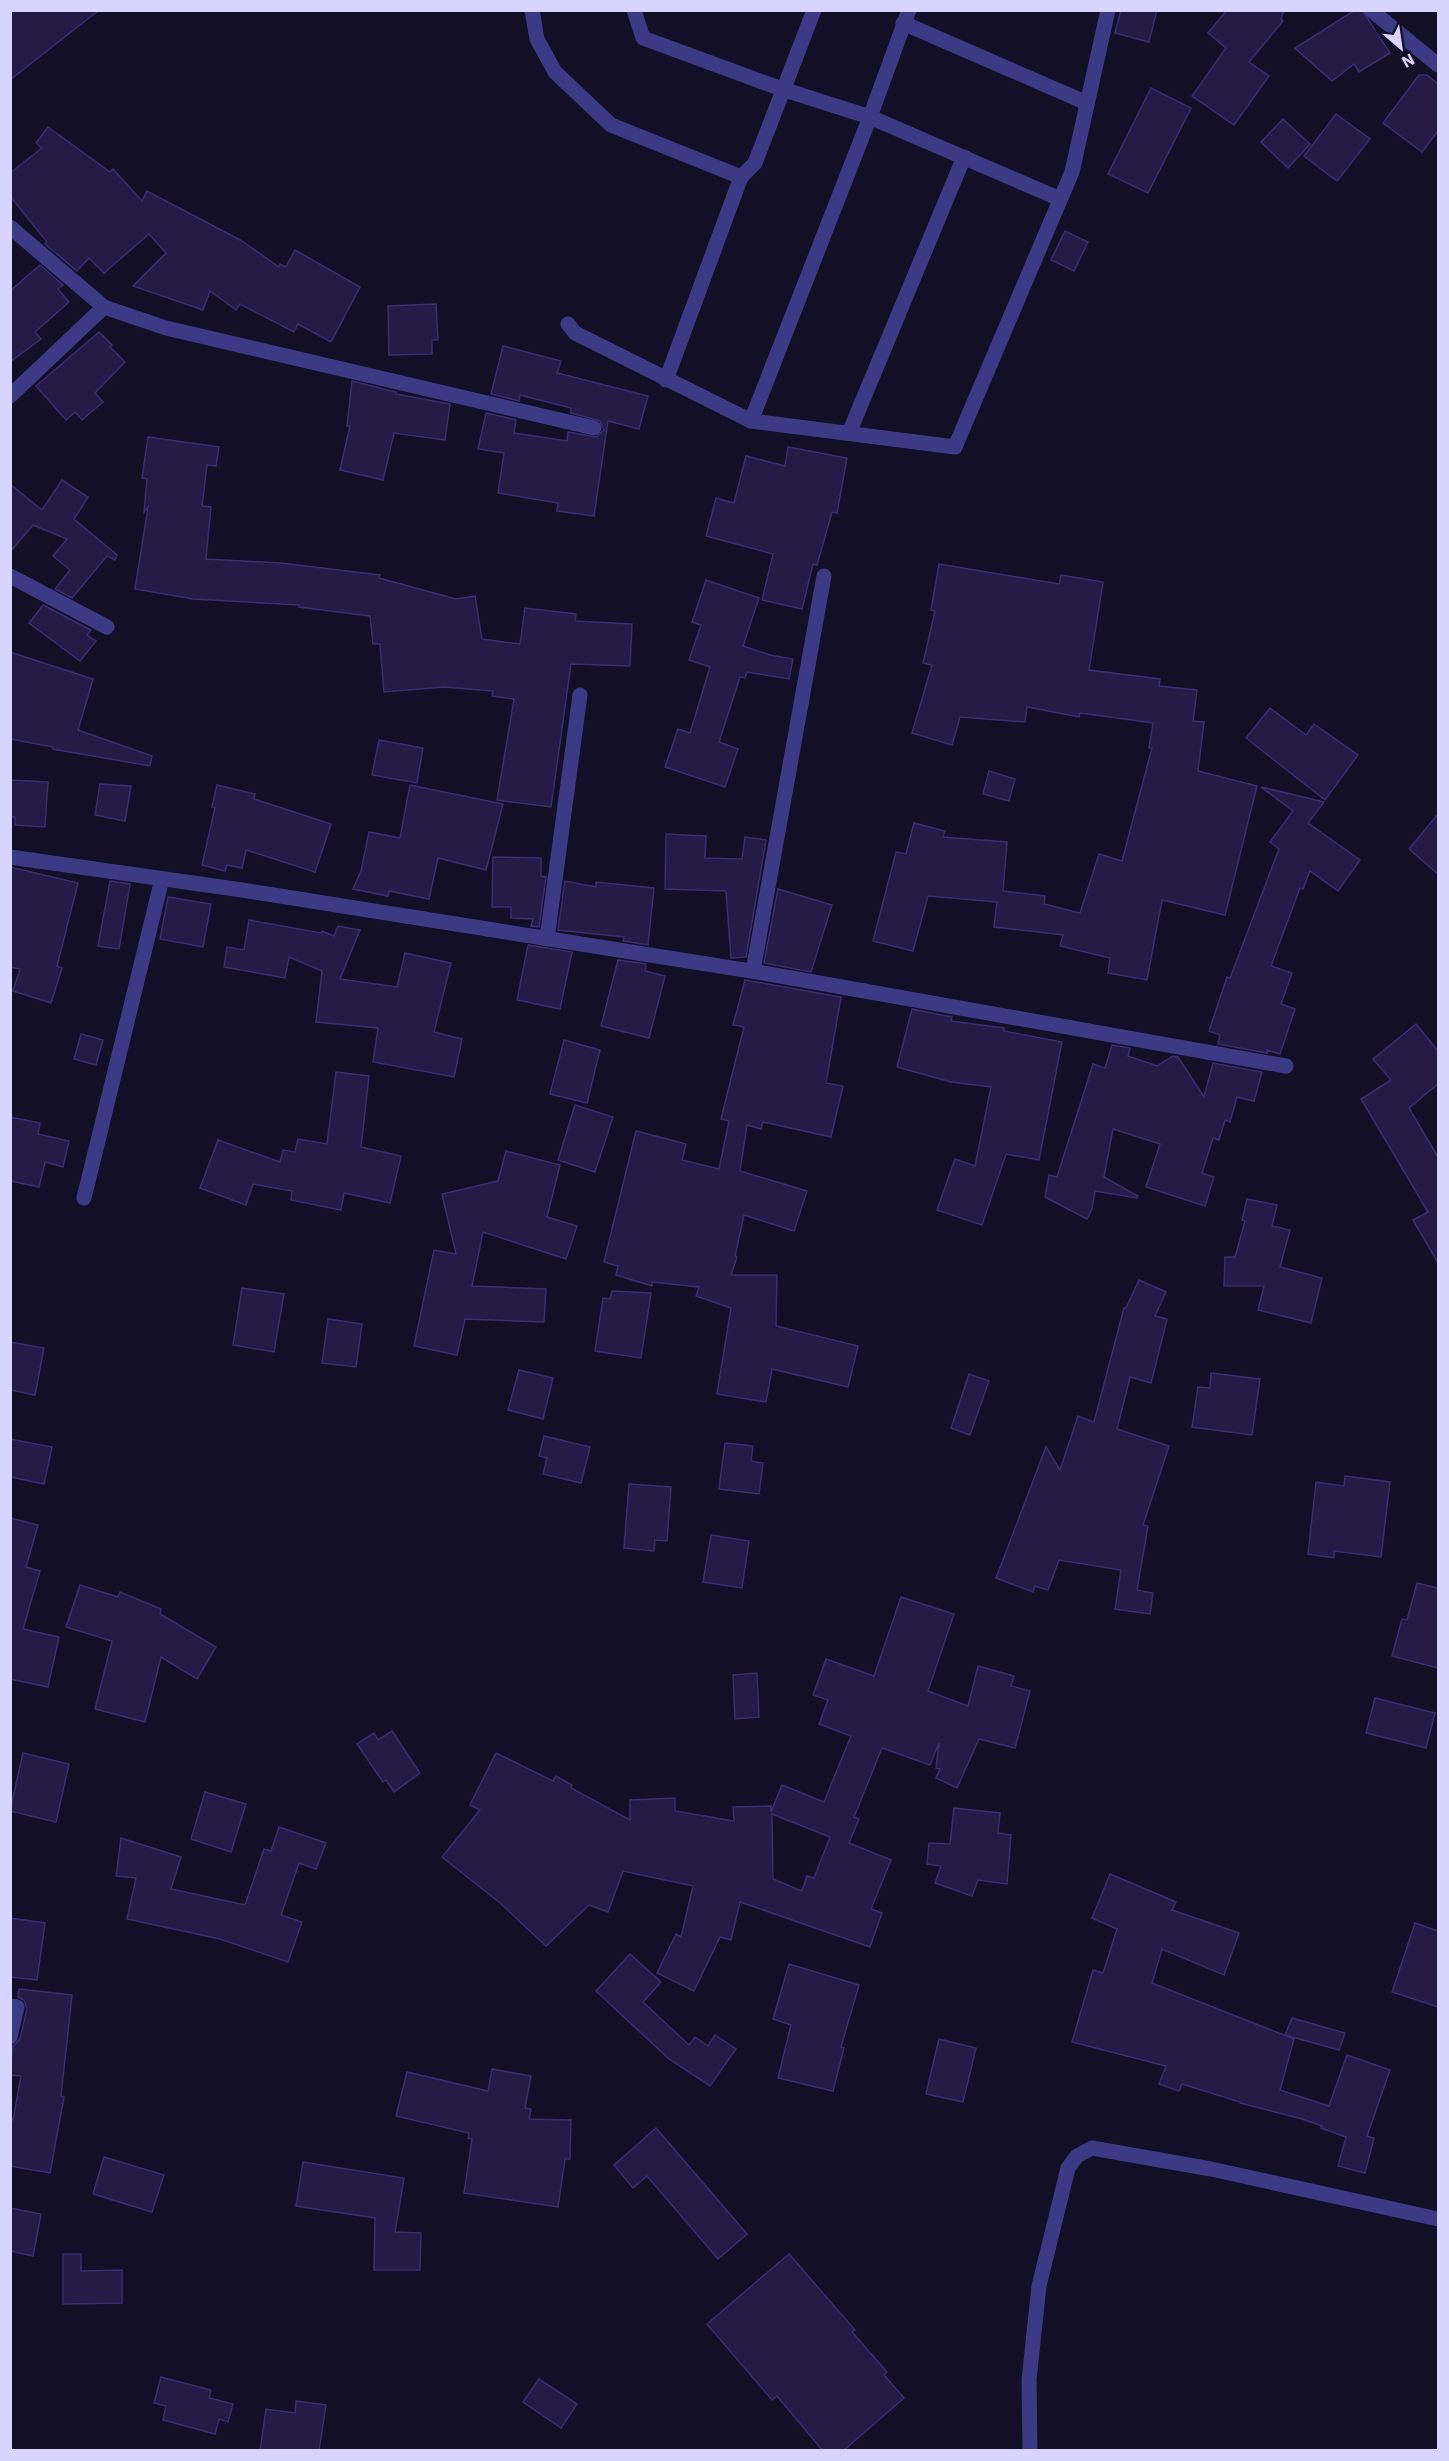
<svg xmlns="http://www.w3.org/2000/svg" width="1449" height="2461" viewBox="0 0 1449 2461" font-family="'IBM Plex Sans',sans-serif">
  <rect width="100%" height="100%" fill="#130f26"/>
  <g fill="#241b47" stroke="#3b2d73" stroke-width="1.5" fill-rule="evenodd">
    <polygon points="10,10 99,10 10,80"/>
    <polygon points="1121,10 1157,10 1149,42 1115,33"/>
    <polygon points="1227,10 1284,10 1281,19 1283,21 1249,62 1269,76 1234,125 1192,96 1226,48 1208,33"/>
    <polygon points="1355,10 1362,10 1390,53 1359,72 1354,64 1332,81 1295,48"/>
    <polygon points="1419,75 1427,75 1438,84 1438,131 1422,152 1383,123"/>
    <polygon points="1151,88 1191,108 1148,193 1108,174"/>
    <polygon points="1336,114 1370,139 1337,181 1304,156"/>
    <polygon points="1283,119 1310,144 1288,168 1261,142"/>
    <polygon points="48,127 110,172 113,169 142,201 147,191 242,241 279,267 280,264 286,267 295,250 360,287 331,342 298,324 294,332 240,304 236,310 210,291 203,310 133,286 166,253 149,234 104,273 89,258 77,271 45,244 47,242 10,196 10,173 42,148 36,143"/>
    <polygon points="1065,231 1088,242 1074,271 1051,260"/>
    <polygon points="40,265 63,285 58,289 69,302 35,332 41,339 10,362 10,291"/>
    <polygon points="436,304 438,340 432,340 432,354 389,355 388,306"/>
    <polygon points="99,332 112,345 110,347 125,362 95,393 103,402 82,420 75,412 66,420 36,386"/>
    <polygon points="503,346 561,361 557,373 648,396 639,429 608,421 594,516 557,511 558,503 498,493 504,453 478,449 486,413 516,420 514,433 567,441 568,432 596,437 604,430 600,421 571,413 571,408 520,395 519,401 491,394"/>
    <polygon points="352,381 396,392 396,394 450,404 445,440 394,433 383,480 340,470 350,426 347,426"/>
    <polygon points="148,437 219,447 216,466 207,465 202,506 211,507 206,559 281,563 380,575 379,578 456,599 475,596 482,639 520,644 525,608 576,614 575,621 632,624 630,666 571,664 551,807 497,800 514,699 492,696 493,691 444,687 384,692 380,644 373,644 370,616 299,607 299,605 193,599 135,589 148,507 144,512 147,479 142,478"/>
    <polygon points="788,447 847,458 837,513 832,512 817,565 813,564 802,609 762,600 773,554 706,536 716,498 734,503 746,456 785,466"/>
    <polygon points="62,480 88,497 74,519 117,555 115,560 107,556 72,598 55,589 70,570 53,556 67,539 33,525 10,552 10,484 42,510"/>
    <polygon points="939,564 1059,584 1061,575 1103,582 1089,670 1160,679 1159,686 1197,690 1193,721 1204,722 1198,771 1257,786 1225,915 1162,900 1147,980 1108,973 1110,958 1060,946 1063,935 994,927 997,902 928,896 913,951 873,941 896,852 906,854 914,823 945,831 943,837 1007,842 1003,891 1045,896 1044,904 1080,913 1099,854 1122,861 1152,748 1149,748 1153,723 1080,713 1079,717 1027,707 1025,722 960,717 952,745 912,733 932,665 923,663 935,611 931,610"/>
    <polygon points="706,580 759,598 743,646 770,655 793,659 789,679 747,672 745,678 740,677 719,742 738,749 725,787 665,767 678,729 690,733 710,667 689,660 701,625 692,622"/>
    <polygon points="43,605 91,630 87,635 96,641 80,661 29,623"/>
    <polygon points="10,652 93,679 78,730 152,756 150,766 53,749 53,747 10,739"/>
    <polygon points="1270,708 1306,735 1314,724 1358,755 1325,800 1246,738"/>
    <polygon points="379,740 423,748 417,783 372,775"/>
    <polygon points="989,771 1015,779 1009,801 983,794"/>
    <polygon points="10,780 48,782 45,827 15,825 15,817 10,817"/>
    <polygon points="100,784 131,786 125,821 95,815"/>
    <polygon points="217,785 255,794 254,799 331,824 315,872 246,850 242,868 227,865 225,871 202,865 215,808 212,807"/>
    <polygon points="410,785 503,804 486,870 438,858 429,899 389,891 388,896 353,889 361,871 369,832 400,838"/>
    <polygon points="1261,787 1324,802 1308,823 1360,860 1338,891 1310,871 1303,889 1300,888 1271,966 1292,973 1281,1004 1295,1009 1280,1054 1267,1050 1267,1053 1218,1044 1220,1035 1209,1031 1227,977 1230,978 1279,849 1270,842 1293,811"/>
    <polygon points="1438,814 1438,874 1409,849"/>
    <polygon points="666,834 706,836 705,858 742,859 745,837 766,840 746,957 731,958 726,891 665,889"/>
    <polygon points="493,857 541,858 541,876 546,877 539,927 531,926 533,919 511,918 511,907 492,907"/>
    <polygon points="10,867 78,883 57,966 62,968 51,1003 13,991 20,969 10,967"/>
    <polygon points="110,881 130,884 119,949 98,946"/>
    <polygon points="565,881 596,887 596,882 654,888 648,945 623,941 624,937 558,930"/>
    <polygon points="778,889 832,905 811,972 764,963"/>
    <polygon points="168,897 211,904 203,947 160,939"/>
    <polygon points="249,920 321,933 322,931 334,936 338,926 360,930 340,979 397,987 405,953 451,963 434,1032 462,1039 454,1077 373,1062 378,1028 316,1022 322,971 289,957 285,978 224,967 227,947 244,950"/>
    <polygon points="528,945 572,952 560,1009 517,1000"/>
    <polygon points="618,960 646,964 645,971 665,976 649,1038 601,1026"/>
    <polygon points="745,980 841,997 826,1083 843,1086 831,1137 763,1122 761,1129 747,1125 740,1171 807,1191 794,1231 744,1215 735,1256 737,1257 731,1275 777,1275 776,1326 858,1346 848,1387 772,1369 766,1402 717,1394 731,1308 696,1296 699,1287 652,1282 652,1286 616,1275 618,1266 604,1262 636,1131 686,1144 682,1160 719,1169 729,1121 721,1119 744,1027 733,1025"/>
    <polygon points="912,1009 952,1017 951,1021 1004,1028 1004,1031 1062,1042 1039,1160 1006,1154 982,1225 937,1210 955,1159 975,1166 991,1087 951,1082 897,1067"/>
    <polygon points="1416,1024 1438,1051 1438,1084 1409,1108 1438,1157 1438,1263 1413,1220 1428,1212 1361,1099 1391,1080 1373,1059"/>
    <polygon points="81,1034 103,1040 96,1065 74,1059"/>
    <polygon points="564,1040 600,1050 587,1103 550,1094"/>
    <polygon points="1112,1045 1130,1048 1128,1056 1157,1066 1173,1056 1178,1057 1204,1097 1213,1063 1262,1072 1254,1101 1237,1097 1230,1122 1225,1120 1219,1140 1213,1138 1202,1173 1214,1177 1205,1206 1146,1187 1160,1144 1113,1129 1104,1177 1138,1196 1137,1198 1095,1191 1092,1209 1087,1219 1045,1197 1049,1175 1057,1177 1093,1064 1105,1068"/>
    <polygon points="336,1072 369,1076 361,1147 401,1156 390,1203 344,1193 341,1210 291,1200 292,1191 253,1184 246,1205 200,1188 218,1140 280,1162 283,1150 295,1152 298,1139 327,1144"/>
    <polygon points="575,1105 613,1117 595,1172 558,1160"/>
    <polygon points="10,1117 40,1123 38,1134 69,1141 63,1167 45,1162 39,1187 10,1181"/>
    <polygon points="506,1151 560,1165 547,1217 577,1226 566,1259 483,1232 472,1286 546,1289 544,1322 465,1319 457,1355 414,1346 434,1250 456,1254 442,1194 498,1181"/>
    <polygon points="1247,1199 1277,1205 1272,1226 1290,1230 1280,1267 1322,1278 1311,1323 1258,1310 1264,1286 1224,1286 1225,1257 1235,1257 1245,1221 1242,1220"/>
    <polygon points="1139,1280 1166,1292 1155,1316 1167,1319 1151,1383 1130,1377 1117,1429 1169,1446 1143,1525 1148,1526 1137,1590 1153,1593 1150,1614 1115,1609 1121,1570 1059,1560 1048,1590 1035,1586 1033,1592 996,1578 1046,1447 1060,1470 1078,1416 1094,1422 1124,1308 1126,1308"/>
    <polygon points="242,1288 284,1294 274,1352 233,1345"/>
    <polygon points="612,1291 651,1293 641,1358 595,1351 603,1298 610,1299"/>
    <polygon points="328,1319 362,1324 356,1367 322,1363"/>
    <polygon points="10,1342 44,1348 35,1395 10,1390"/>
    <polygon points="519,1370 553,1378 543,1419 508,1410"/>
    <polygon points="1211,1373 1260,1379 1252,1435 1192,1427 1198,1387 1210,1388"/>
    <polygon points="969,1374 989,1381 970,1435 951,1428"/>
    <polygon points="544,1436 590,1447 581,1483 543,1474 547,1458 539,1456"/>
    <polygon points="10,1439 52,1447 44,1484 10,1477"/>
    <polygon points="725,1443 753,1446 751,1461 763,1463 759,1494 719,1489"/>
    <polygon points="1345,1476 1390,1482 1381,1557 1334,1551 1334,1558 1308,1554 1316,1482 1344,1486"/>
    <polygon points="629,1484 671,1487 667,1541 655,1540 654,1551 624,1548"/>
    <polygon points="10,1518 38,1525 26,1567 40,1571 23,1629 59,1637 48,1687 10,1679"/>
    <polygon points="711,1535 749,1541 742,1588 703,1582"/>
    <polygon points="1417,1583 1438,1588 1438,1668 1392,1656 1402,1619 1407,1620"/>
    <polygon points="80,1585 118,1597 120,1592 161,1609 160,1614 216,1647 197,1679 161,1657 145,1722 95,1709 112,1641 66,1627"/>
    <path d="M901,1597L954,1614L928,1691L968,1706L978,1666L1014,1676L1011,1686L1030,1691L1015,1748L979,1739L957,1788L936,1778L940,1769L936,1768L939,1743L930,1765L882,1748L854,1817L859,1819L849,1843L891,1860L871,1909L882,1913L870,1947L740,1902L731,1940L720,1937L694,1991L657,1973L676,1934L681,1937L693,1886L623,1871L608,1912L589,1905L546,1946L500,1903L442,1857L480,1810L470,1805L496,1753L553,1781L556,1776L572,1785L571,1788L630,1820V1800L675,1798V1811L734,1821L733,1807L771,1806V1812L782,1785L824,1802L851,1736L819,1724L828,1700L813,1695L826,1659L874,1676ZM772,1814L830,1837L814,1878L807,1876L802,1891L773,1879Z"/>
    <polygon points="757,1673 759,1717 735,1719 733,1675"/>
    <polygon points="1375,1698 1435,1713 1426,1748 1366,1733"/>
    <polygon points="392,1731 420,1773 394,1792 386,1780 383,1782 357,1744 374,1733 378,1740"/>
    <polygon points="23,1753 69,1764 56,1822 10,1811"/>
    <polygon points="205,1792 246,1804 231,1852 191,1839"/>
    <polygon points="954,1808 1000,1813 998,1833 1011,1835 1007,1884 978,1880 972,1896 935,1883 941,1866 927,1864 929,1843 950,1844"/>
    <polygon points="279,1827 326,1843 316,1869 299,1863 281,1915 302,1922 288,1962 220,1939 127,1919 136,1878 116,1876 121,1838 181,1857 171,1889 245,1905 264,1849 271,1851"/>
    <polygon points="1110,1874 1176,1902 1172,1910 1239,1933 1224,1975 1162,1949 1152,1983 1294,2039 1280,2090 1329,2106 1347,2055 1390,2070 1367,2136 1374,2138 1365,2173 1338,2166 1346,2137 1321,2128 1322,2126 1302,2119 1240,2103 1240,2102 1182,2084 1179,2091 1159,2084 1166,2066 1072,2042 1093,1970 1103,1973 1117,1929 1092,1918"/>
    <polygon points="10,1918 45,1923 37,1980 10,1977"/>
    <polygon points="1415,1923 1438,1931 1438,2007 1392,1992"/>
    <polygon points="630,1954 661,1982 643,2002 689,2045 695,2037 708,2046 715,2035 736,2049 710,2086 669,2059 596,1991"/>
    <polygon points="789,1964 859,1985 841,2047 844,2048 833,2091 778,2078 791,2025 773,2019"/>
    <polygon points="19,1989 72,1995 61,2096 64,2097 50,2173 10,2166 10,2119 13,2120 21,2076 10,2075 10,2069 13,2046 20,2039 27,2009 24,2000 18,1997"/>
    <polygon points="1292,2018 1345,2033 1339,2050 1285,2035"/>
    <polygon points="939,2039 976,2048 963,2102 926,2094"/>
    <polygon points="492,2069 531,2076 525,2108 531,2109 529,2119 571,2120 570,2159 565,2159 558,2207 464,2193 472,2139 468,2138 469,2133 396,2116 407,2072 488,2091"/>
    <polygon points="656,2128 747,2234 718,2259 647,2176 633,2188 614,2165"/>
    <polygon points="104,2157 164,2175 152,2212 93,2194"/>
    <polygon points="303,2162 404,2178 395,2232 421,2233 420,2270 374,2270 375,2218 296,2206"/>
    <polygon points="10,2208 41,2214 33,2256 10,2251"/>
    <polygon points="63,2254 81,2254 81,2271 122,2270 122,2303 63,2304"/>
    <polygon points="789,2254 855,2330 852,2332 887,2372 884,2375 904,2398 843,2451 823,2451 777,2396 772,2400 707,2324"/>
    <polygon points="161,2377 211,2390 209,2398 233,2404 228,2422 219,2419 215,2434 163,2420 166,2406 154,2403"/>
    <polygon points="539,2379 577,2404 561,2428 523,2402"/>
    <polygon points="296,2401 326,2405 319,2451 260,2451 266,2409 295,2413"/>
  </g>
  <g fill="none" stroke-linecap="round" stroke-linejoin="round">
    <g stroke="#3d3a85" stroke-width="15">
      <polyline points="532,10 537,39 555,72 611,125 741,177 666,380"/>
      <polyline points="634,10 643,38 782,89 870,117 909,10"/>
      <polyline points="1371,10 1438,65"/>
      <polyline points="903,23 1087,103"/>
      <polyline points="741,177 755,163 814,10"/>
      <polyline points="10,227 104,307 10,396"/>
      <polyline points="104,307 166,328 594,428"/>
      <polyline points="568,324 575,333 751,421 955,447 1072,172 1108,10"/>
      <polyline points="751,421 870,117 1060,199"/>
      <polyline points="849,433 964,157"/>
      <polyline points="10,576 107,627"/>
      <polyline points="10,857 242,890 769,974 1286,1066"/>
      <polyline points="547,939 580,695"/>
      <polyline points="753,971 824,576"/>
      <polyline points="84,1198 162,879"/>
      <polyline points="10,2006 17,2007 10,2037"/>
      <polyline points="1030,2450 1029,2380 1039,2286 1068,2168 1077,2156 1092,2148 1211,2169 1438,2219"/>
    </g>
  </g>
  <rect width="1449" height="2461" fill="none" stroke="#d9d4ff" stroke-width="24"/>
  <g transform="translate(1401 48) rotate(151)" stroke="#130f26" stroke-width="4.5" paint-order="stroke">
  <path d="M0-4.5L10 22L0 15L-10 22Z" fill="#d9d4ff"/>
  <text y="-9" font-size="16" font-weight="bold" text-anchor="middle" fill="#d9d4ff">N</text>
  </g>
</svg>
